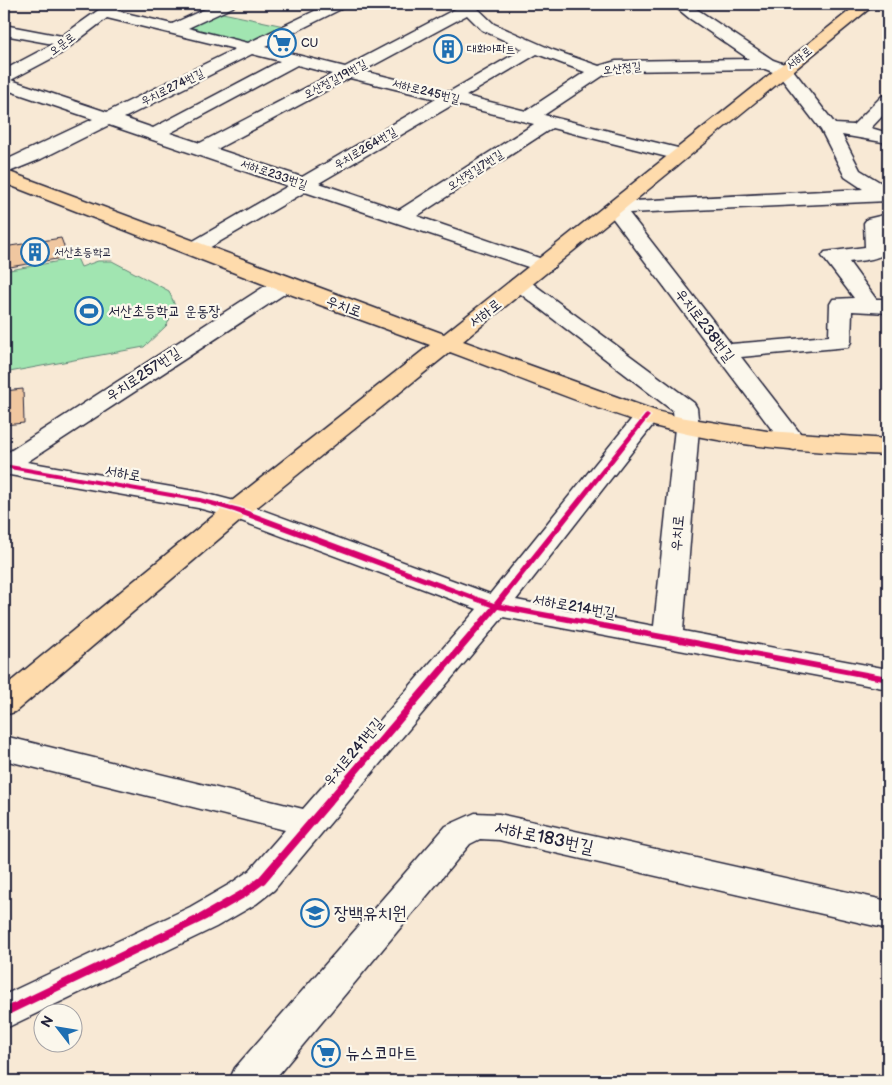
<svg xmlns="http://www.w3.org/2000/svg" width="892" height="1085" viewBox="0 0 892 1085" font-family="'Balsamiq Sans','Poor Story',sans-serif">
  <rect width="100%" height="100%" fill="#f8e9d5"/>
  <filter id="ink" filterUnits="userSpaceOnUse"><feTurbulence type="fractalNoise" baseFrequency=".02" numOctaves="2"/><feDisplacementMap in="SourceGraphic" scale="10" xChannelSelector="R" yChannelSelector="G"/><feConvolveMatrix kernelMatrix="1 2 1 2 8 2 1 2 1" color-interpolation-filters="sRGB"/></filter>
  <g filter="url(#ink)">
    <g fill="#a1e5b1" stroke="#628476">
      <polygon points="218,12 284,26 250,44 184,28"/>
      <polygon points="77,258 81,267 98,261 112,261 169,291 175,306 167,325 144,347 4,373 4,271"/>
    </g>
    <g fill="#f0c7a0" stroke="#22223b">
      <polygon points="61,238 68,257 4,268 4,247"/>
      <polygon points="23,389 24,423 4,425 4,391"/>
    </g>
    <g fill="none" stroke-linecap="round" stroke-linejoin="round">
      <defs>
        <g id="minor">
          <path d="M107,4H124L117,11L172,24L216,4H235L233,7L188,28L248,43L329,4H347L345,7L265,47L345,67L459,7L458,4H473L494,24L553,50L599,66L616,61L749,59L689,18L672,4H689L773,60L790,66L835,124L853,125L882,96L888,95V110L871,128L888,133V143L842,135L860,170L888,187V201L629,213L731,344L829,336L830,304L833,299L854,298L822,256L825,252L865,247L864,223L867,219L888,214V226L884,227C885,233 888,245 886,251C882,260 857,261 849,262L876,299H888V313L852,311L851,342L848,347L741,357L807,442L803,447L794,450L785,447L605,208L608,204L615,202L863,189L845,177L821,130L778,74L765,69L617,71L604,75L544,115L686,150L688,154L686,158L679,160L552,128L417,216L551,262L555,266L551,270L544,272L537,270L305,192L202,252L195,254L188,252L185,248L188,244L288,186L109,125L41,159L4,174V161L93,119L4,89V70L53,44L4,35V25L62,36ZM467,15L482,30L523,49L449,92L363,71ZM107,18L235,49L107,112L11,80L60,54ZM252,54L280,61L153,128L124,118ZM537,54L585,72L526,111L466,96ZM297,65L332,74L200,143L170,133ZM350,78L436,99L302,177L217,149ZM454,104L534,124L399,210L319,183Z"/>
          <polygon points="284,278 292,279 295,284 292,289 27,462 200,492 246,504 490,594 638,411 647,409 656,411 659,416 656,421 516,600 654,626 675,428 673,411 509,285 512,280 520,279 528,280 694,403 697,408 699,428 683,631 888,669 888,689 503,617 274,890 256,904 216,927 4,1029 4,995 190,907 230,884 250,870 285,830 4,760 4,736 303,809 477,609 228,516 198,508 4,474 4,455 276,279"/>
          <polygon points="475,813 499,814 888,901 888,929 499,840 480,839 470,844 273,1081 229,1081 235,1068 446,826"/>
        </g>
        <path id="major" d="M858,4H875L463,341L656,411L680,417L767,431L888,439V455C805,452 720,446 640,422C575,402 513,375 450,352L246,516L15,712L4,715V687L228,504L430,345L276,289L4,183V170L444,334Z"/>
      </defs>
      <use href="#minor" stroke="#22223b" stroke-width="3"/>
      <use href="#major" stroke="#22223b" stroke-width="3"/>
      <use href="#minor" fill="#fbf7ec" fill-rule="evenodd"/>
      <use href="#major" fill="#fedbac" fill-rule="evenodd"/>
      <defs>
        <polygon id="cycleway" points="647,414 650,416 649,417 501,604 888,676 888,682 498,609 265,883 246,897 206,920 4,1017 4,1008 200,914 240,891 259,877 491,607 234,512 199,502 4,468 4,464 200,498 240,508 494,603 645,415"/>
      </defs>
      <use href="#cycleway" stroke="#fbf7ec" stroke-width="3"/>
      <use href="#cycleway" fill="#d6006c" fill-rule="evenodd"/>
    </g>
  </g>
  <defs>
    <symbol id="supermarket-ring" viewBox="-11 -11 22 22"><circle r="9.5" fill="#fbf7ec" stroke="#1f6fb2" stroke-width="1.5"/><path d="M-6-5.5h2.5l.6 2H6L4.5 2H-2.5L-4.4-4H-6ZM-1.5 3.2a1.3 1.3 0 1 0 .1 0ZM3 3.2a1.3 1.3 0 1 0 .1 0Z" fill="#1f6fb2"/></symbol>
    <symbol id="building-ring" viewBox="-11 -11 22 22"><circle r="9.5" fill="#fbf7ec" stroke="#1f6fb2" stroke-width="1.5"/><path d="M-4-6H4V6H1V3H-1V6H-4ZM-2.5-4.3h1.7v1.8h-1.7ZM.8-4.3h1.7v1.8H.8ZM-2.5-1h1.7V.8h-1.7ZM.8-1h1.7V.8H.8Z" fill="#1f6fb2"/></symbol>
    <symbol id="stadium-ring" viewBox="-11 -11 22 22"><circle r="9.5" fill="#fbf7ec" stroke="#1f6fb2" stroke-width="1.5"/><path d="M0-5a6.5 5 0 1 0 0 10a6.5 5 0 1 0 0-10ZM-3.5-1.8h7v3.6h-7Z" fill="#1f6fb2"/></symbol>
    <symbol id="school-ring" viewBox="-11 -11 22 22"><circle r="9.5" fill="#fbf7ec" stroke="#1f6fb2" stroke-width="1.5"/><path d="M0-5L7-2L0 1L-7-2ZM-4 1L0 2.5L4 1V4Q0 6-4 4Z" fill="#1f6fb2"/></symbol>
  </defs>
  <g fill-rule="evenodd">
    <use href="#supermarket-ring" x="266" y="27" width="32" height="32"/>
    <use href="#building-ring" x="432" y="33" width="32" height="32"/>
    <use href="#building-ring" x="19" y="236" width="32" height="32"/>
    <use href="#stadium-ring" x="73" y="295" width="32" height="32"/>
    <use href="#school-ring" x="299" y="897" width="32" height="32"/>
    <use href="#supermarket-ring" x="310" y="1037" width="32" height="32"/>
  </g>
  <g text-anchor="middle" stroke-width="4.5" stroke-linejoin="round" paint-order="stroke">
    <g font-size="12" fill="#22223b" stroke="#fbf7ec" text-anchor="start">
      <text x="301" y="47">CU</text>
      <text x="467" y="53">대화아파트</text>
      <text x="54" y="256">서산초등학교</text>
    </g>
    <g font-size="12" fill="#22223b" stroke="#fbf7ec">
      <text transform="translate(62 44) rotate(-37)" y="4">오문로</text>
      <text transform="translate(799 58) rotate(-39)" y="4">서하로</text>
      <text transform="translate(622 68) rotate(-6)" y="4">오산정길</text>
      <text transform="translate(335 79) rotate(-28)" y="4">오산정길19번길</text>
      <text transform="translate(172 87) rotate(-26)" y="4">우치로274번길</text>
      <text transform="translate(426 91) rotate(14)" y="4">서하로245번길</text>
      <text transform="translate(365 148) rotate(-30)" y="4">우치로264번길</text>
      <text transform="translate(475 170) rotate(-33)" y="4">오산정길7번길</text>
      <text transform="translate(274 174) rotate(19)" y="4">서하로233번길</text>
    </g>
    <g font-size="15" fill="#22223b" stroke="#fbf7ec">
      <text transform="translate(344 306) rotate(20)" y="5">우치로</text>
      <text transform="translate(485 313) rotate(-38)" y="5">서하로</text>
      <text transform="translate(705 325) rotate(53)" y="5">우치로238번길</text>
      <text transform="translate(143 374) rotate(-33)" y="5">우치로257번길</text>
      <text transform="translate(123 473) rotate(10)" y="5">서하로</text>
      <text transform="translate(677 533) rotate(-85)" y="5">우치로</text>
      <text transform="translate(574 606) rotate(10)" y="5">서하로214번길</text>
      <text transform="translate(353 752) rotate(-50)" y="5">우치로241번길</text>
    </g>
    <g font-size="15" fill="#22223b" stroke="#fbf7ec" text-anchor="start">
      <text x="108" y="316">서산초등학교 운동장</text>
    </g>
    <g font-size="18" fill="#22223b" stroke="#fbf7ec">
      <text transform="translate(544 837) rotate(12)" y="6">서하로183번길</text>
    </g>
    <g font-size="18" fill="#22223b" stroke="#fbf7ec" text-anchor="start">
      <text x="334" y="919">장백유치원</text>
      <text x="345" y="1059">뉴스코마트</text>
    </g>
  </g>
  <rect width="892" height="1085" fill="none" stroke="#fbf7ec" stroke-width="20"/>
  <rect x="10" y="10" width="872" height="1065" fill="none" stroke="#22223b" stroke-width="2" filter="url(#ink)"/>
  <g transform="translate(58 1028) rotate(301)"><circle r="24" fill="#fbf7ec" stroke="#a4a2a5"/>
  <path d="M0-4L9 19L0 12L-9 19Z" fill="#1f6fb2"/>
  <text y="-8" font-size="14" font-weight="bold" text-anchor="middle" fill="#22223b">N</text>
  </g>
</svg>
